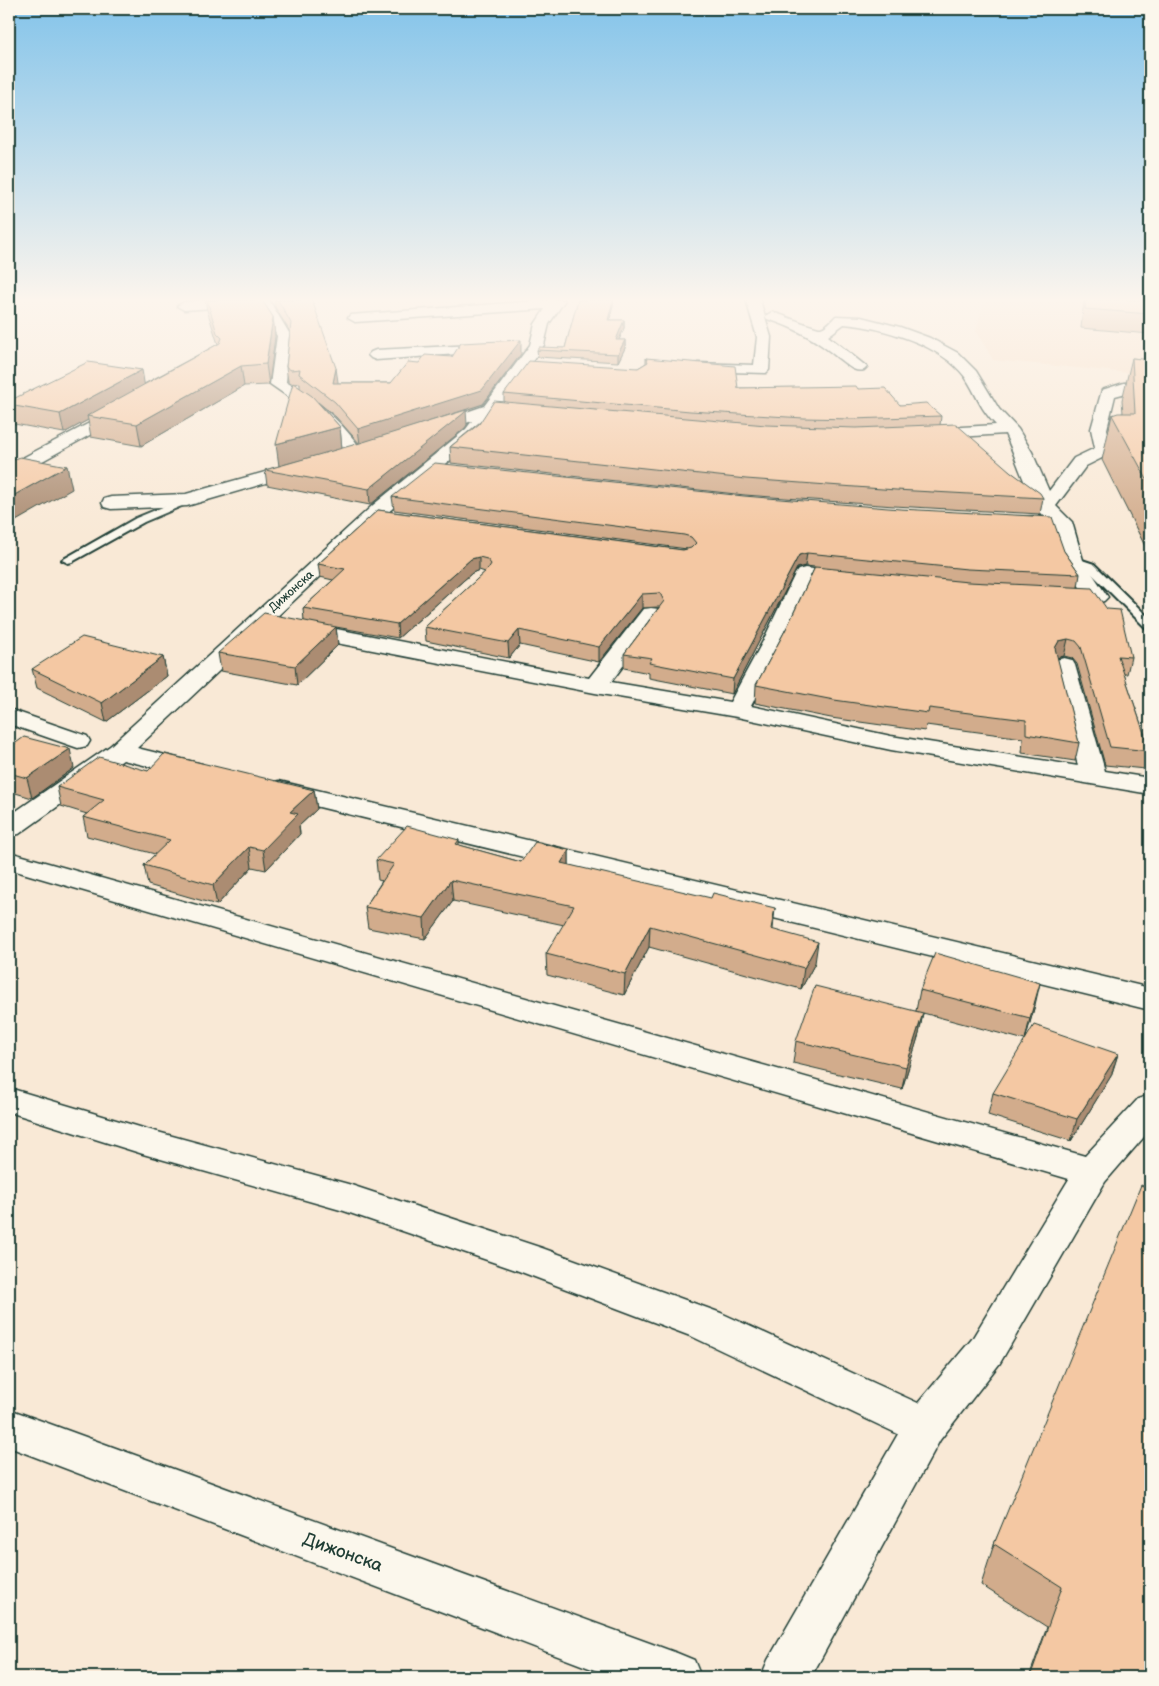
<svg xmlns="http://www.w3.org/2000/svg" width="1159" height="1686" viewBox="0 0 1159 1686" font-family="'Balsamiq Sans',sans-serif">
  <rect width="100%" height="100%" fill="#f9e9d6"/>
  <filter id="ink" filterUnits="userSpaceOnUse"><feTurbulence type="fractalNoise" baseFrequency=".02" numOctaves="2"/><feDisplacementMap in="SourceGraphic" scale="10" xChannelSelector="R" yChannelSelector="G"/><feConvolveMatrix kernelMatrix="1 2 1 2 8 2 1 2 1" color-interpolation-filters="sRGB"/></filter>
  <g filter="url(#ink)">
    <polygon fill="#f8dfc7" points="984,300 1150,300 1150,375 993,360 976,331"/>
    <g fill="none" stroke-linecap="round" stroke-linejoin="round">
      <defs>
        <g id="service">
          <polygon points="187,497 192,500 191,502 144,522 72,562 68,563 62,560 136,518"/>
          <polygon points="1073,557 1094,564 1150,619 1150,629 1146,628 1086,568 1069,562 1067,560 1069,558"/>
        </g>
        <g id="minor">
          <polygon points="210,300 248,300 249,302 242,306 184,310 177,306 184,302"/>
          <path d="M255,300H269L291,336L286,382C319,401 342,422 364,453L361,457L355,458L349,457L332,434L316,416L270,384L277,336Z"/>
          <polygon points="551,300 565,300 549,324 544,345 501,405 531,409 533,412 531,415 525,417 494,414 478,437 387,513 137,748 202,764 206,769 202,774 193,777 123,760 19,834 9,836 9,816 110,746 373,505 466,429 472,421 432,435 426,434 424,430 426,426 484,406 530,345 535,324 545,309 355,322 348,318 350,315"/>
          <polygon points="746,300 760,300 771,337 769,370 766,373 693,371 690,368 693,365 698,363 754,365 757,337"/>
          <path d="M772,312C780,314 817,329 821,328C826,327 832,320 836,316L861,317L900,327L930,338L958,353L976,371L999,409L1018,429L1032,452L1049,491L1074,458L1095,448L1091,429L1102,390L1124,383L1150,381V391L1126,393L1115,396L1107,429L1113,450L1110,454L1086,466L1056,506L1072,522L1083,560L1108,597L1104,601L1097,603L1090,601L1086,597L1063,560L1054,528L1009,525L1006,521L1009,517L1044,516C1029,502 1016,456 1005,434L927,439L921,438L918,434L921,430L927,429L996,425C981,411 976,393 965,377C942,345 882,327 844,324L828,336L867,367L864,370C853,373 847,364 838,358C817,340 794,327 767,319L765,316Z"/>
          <polygon points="493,344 498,345 500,348 498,351 376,360 371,358 368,355 371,352 376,350"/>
          <polygon points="122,406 128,408 130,411 128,414 15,476 9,477 9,465"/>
          <polygon points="301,462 307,463 310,467 307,471 187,506 111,509 104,507 102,503 104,499 111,497 186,494"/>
          <polygon points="805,568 855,574 858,578 855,582 848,584 812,581 785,641 751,706 891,736 1078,766 1053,665 1056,660 1064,658 1072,660 1075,665 1105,771 1150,778 1150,794 891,750 737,717 595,693 300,636 292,634 289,629 292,624 300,622 589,678 643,609 651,608 659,609 662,614 611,682 730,702 763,641 795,574 798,570"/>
          <polygon points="9,709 87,736 90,741 87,746 78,748 9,724"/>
          <polygon points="279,781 1150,988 1150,1010 270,795 266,789 270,783"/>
          <polygon points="9,852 1085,1156 1138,1099 1150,1095 1150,1130 1105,1182 1000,1363 940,1440 811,1677 761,1677 768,1660 898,1434 693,1337 516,1270 344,1211 143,1154 9,1112 9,1088 143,1128 348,1184 542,1248 721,1313 918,1403 972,1339 1069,1179 9,869"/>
          <polygon points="9,1409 677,1653 694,1660 701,1677 613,1677 9,1447"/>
        </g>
      </defs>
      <use href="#service" stroke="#1f3d34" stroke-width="4"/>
      <use href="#minor" stroke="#1f3d34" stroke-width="3"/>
      <use href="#service" fill="#fbf7ec" fill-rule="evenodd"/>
      <use href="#minor" fill="#fbf7ec" fill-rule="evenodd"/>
    </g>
    <g fill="#d2ac8c" stroke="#1f3d34" fill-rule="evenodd">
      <polygon points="205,300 262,300 273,317 275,336 269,385 244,386 141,446 91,437 88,420 64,433 9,423 9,401 144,384 218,344 207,310"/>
      <path d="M275,300H312L337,383H391L419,363L452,357L521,354L483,404L435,420L467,425L465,428L370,505L267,485L265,470L279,466L293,384L288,381L286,367L290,332L275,307ZM300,383V388L294,384ZM318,402L336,417L360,444L342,449L340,427Z"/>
      <polygon points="578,300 613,300 613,305 610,320 624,320 624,328 619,340 625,340 625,348 618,362 538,357 537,350 565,348"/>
      <polygon points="1084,300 1150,300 1150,334 1081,328"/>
      <polygon points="646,358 738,388 858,389 900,405 941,416 940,425 1011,472 1043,498 1040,514 894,506 745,495 451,463 450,447 504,402 504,394 638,368 646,363"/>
      <polygon points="1132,358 1150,360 1150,556 1102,460 1112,415 1123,413 1122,400"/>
      <polygon points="392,497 1064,551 1080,574 1078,587 1131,657 1127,674 1124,674 1150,751 1145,769 1105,765 1077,664 1072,658 1064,656 1057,658 1079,743 1075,761 1022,753 1023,738 926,725 925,731 831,718 755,703 756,685 788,625 815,567 805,566 797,568 732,694 649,678 649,673 624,668 624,654 659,607 642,608 599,662 520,645 509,658 426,641 425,627 485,572 479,570 472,573 398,638 336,627 338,645 297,685 221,671 218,653 304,621 303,608 333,580 320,577 318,564 378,510 683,550 687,549 394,510"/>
      <polygon points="163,657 167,676 106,722 37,688 32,669"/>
      <polygon points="9,748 74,768 32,798 9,791"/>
      <polygon points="148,771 314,790 317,809 299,826 300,834 266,870 252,867 217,905 148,885 144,865 155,854 87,836 83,817 87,814 61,806 57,787"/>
      <polygon points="459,840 459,845 521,862 569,850 569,865 772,930 815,963 801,989 649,947 624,995 547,975 546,954 564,925 453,901 425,939 368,928 365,907 382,881 378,880 376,860"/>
      <polygon points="920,990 1035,1005 1025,1040 923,1013 919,1034 902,1089 793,1063 796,1041 916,1011"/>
      <polygon points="1118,1054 1111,1076 1071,1141 988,1115 993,1093"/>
      <polygon points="1150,1189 1150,1677 1029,1677 1047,1627 981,1585 994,1544"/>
    </g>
    <g fill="#ab8c72" stroke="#1f3d34">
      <polygon points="613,300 613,305 608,327 608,320"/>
      <polygon points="273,317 275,336 269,385 266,364"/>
      <polygon points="624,320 624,328 616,347 616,340"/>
      <polygon points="521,340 521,354 483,404 360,444 358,429"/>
      <polygon points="625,340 625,348 618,362 618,354"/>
      <polygon points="241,366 244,386 141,446 137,424"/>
      <polygon points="336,368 338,382 334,397 333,383"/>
      <polygon points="142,370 145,388 87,416 88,420 64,433 60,414"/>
      <polygon points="466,410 467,425 465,428 370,505 369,489"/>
      <polygon points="340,427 342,449 279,466 276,444"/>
      <polygon points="67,466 72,489 9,525 9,498"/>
      <polygon points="807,553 805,566 797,568 732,694 733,679 799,555"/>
      <polygon points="479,557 479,570 472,573 398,638 397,624 471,559"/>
      <polygon points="642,594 642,608 599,662 599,647"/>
      <polygon points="336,627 338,645 297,685 295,666"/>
      <polygon points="519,630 520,645 509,658 508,643"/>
      <polygon points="1068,639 1064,656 1056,658 1055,648 1059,641"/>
      <polygon points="163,657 167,676 106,722 102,703"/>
      <polygon points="70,749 74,768 32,798 27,778"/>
      <polygon points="314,790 317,809 299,826 300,834 266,870 263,850 290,812"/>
      <polygon points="249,847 252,867 217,905 213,885"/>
      <polygon points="569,850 569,871 561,863"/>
      <polygon points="451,880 453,901 425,939 424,918"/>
      <polygon points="775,908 773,929 769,950 771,929"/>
      <polygon points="650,926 649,947 624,995 625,974"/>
      <polygon points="818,942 815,963 801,989 804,968"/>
      <polygon points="1040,983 1035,1005 1025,1040 1030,1018"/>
      <polygon points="923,1013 919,1034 902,1089 906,1067"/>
      <polygon points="1118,1054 1111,1076 1071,1141 1077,1119"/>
    </g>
    <g fill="#f4c8a3" stroke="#1f3d34">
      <polygon points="207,300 262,300 273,317 266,364 241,366 137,424 87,416 220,343 222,338 217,333"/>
      <polygon points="278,300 312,300 336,368 333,383 391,383 408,362 419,363 425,355 452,357 461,343 521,340 482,390 358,429 335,402 299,374 300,369 291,370 286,367 291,323"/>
      <polygon points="578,300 613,300 608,320 624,320 616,340 625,340 618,354 537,350 539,347 565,348"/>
      <polygon points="1086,300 1150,300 1150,314 1085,309"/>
      <polygon points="646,358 735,366 738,388 856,386 858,389 885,388 900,405 926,403 941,416 852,419 804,418 690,411 504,394 529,361 638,368 648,362"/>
      <polygon points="1132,358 1150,360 1150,485 1112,415 1118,413 1135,413"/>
      <polygon points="88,362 142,370 60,414 9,405 9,401"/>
      <polygon points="293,383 312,396 340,427 276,444"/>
      <polygon points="494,401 766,425 856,428 956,424 1011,472 1040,493 1043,498 896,490 746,479 450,447 479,424"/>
      <polygon points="466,410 464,413 369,489 265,470 360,443"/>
      <polygon points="20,457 67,466 9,498 9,462"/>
      <polygon points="435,463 744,496 900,509 1052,517 1064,551 1080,574 967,569 807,553 799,555 733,679 649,663 652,658 624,654 664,601 660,593 642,594 599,647 519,630 508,643 425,627 488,569 491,564 487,559 479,557 471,559 397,624 303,608 345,569 318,564 378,510 683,550 691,548 696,543 691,537 684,535 392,497"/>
      <polygon points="815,567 968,582 1092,588 1107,609 1120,610 1131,657 1118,656 1150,751 1110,747 1081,647 1076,641 1068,639 1059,641 1055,648 1079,743 1026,734 1026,720 929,708 928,713 834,700 756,685 788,625"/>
      <polygon points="264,613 336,627 295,666 218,653"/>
      <polygon points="82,637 163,657 102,703 32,669"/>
      <polygon points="24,737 70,749 27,778 9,773 9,748"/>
      <polygon points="164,754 314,790 290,812 298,814 263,850 249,847 213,885 144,865 170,840 83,817 104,800 57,787 99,757 148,771"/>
      <polygon points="407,826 459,840 456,844 521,862 535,842 569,850 561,863 711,898 713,893 775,908 771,929 818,942 804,968 650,926 625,974 546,954 574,906 451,880 424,918 365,907 394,864 376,860"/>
      <polygon points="935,953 1040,983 1030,1018 920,990"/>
      <polygon points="815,986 923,1013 906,1067 796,1041"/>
      <polygon points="1034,1025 1118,1054 1077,1119 993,1093"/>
      <polygon points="1141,1185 1150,1189 1150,1677 1030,1677 1062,1587 994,1544"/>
    </g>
  </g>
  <linearGradient id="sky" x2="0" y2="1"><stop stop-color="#84c4ea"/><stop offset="0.56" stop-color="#fcf5ed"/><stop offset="1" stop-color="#fcf5ed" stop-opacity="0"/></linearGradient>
  <rect width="1159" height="536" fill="url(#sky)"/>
  <g text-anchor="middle" stroke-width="4" stroke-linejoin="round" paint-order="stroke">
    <g font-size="12" fill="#1f3d34" stroke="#fbf7ec">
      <text transform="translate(291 591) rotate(-42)" y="4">Дижонска</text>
    </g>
    <g font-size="18" fill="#1f3d34" stroke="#fbf7ec">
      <text transform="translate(343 1552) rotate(20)" y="6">Дижонска</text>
    </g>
  </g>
  <rect width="1159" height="1686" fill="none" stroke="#fbf7ec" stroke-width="30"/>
  <rect x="15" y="15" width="1129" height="1656" fill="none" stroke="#1f3d34" stroke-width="2" filter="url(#ink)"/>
</svg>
